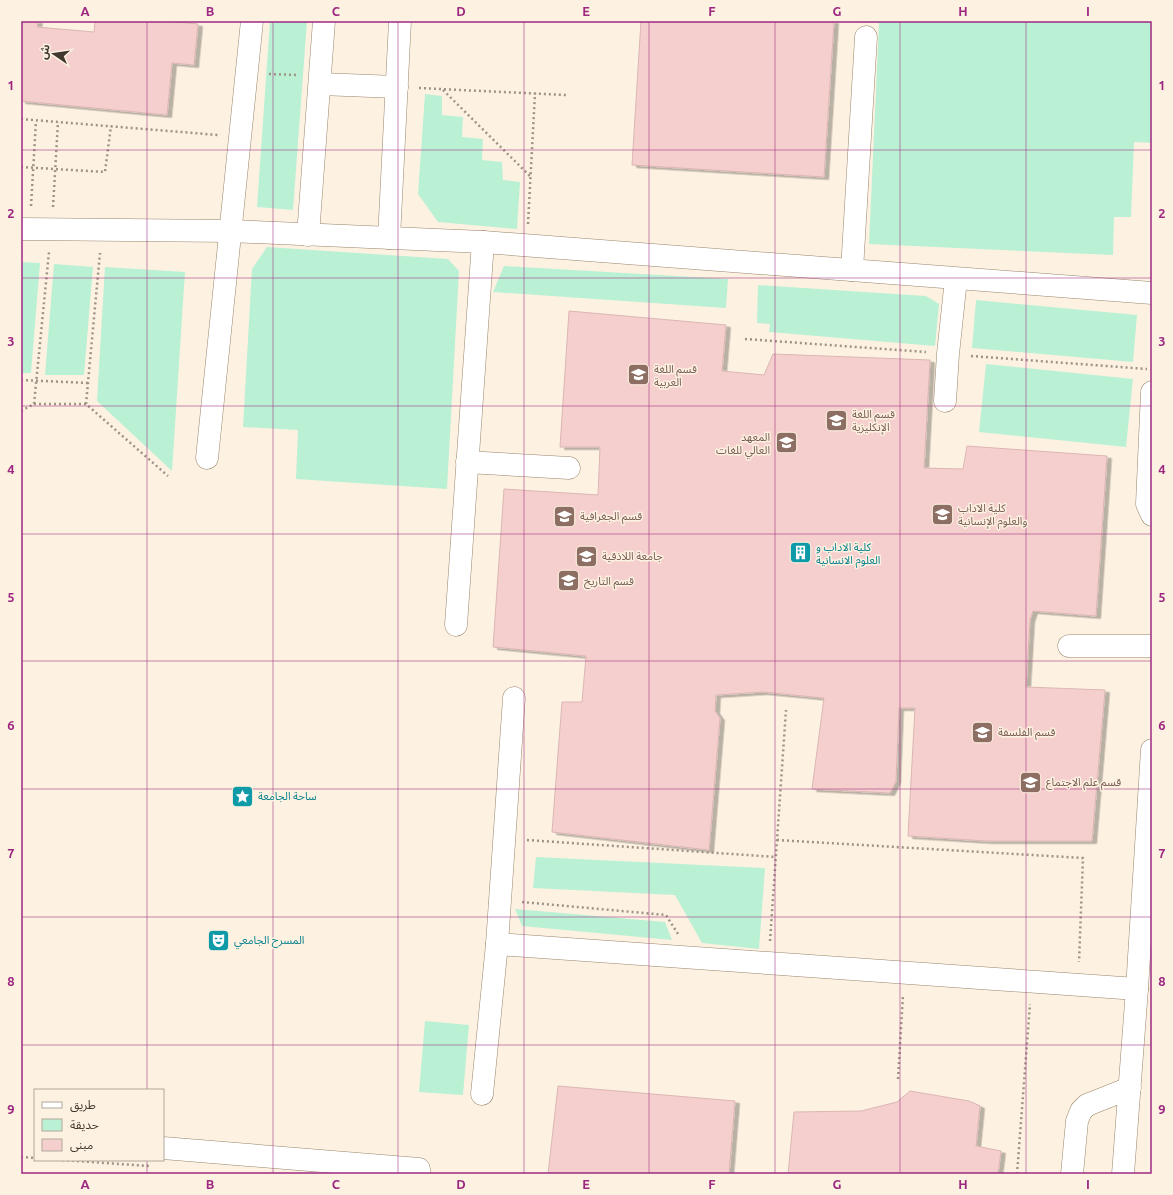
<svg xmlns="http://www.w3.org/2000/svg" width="1173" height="1195" viewBox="0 0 1173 1195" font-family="Ubuntu,'Noto Sans Arabic',sans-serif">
  <defs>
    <filter id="shadow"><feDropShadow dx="4.5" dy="2.5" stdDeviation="0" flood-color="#0004"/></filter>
  </defs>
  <rect width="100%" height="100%" fill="#fdf1e1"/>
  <g fill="#baf1d4">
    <polygon points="270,21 307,21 293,210 257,207"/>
    <polygon points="841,21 1152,21 1151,143 1134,142 1131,217 1114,217 1113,255 869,244 879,23"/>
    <polygon points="425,94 442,96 442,115 463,117 462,137 483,139 482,160 502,162 503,180 520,182 517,229 438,222 418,194"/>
    <polygon points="267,247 448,259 459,271 447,489 296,479 298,430 243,427 252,269"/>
    <polygon points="21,262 40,263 31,373 21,373"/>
    <polygon points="54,264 93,267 84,375 45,375"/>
    <polygon points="504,266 728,279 726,308 493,292"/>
    <polygon points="105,267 185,272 172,471 97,401"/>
    <polygon points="758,285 926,296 939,304 935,346 769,332 770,324 757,323"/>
    <polygon points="976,300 1137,315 1133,362 972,348"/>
    <polygon points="986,364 1133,379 1126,447 979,432"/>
    <polygon points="536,857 765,868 759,949 702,943 675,895 533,888"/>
    <polygon points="515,909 665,922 672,940 522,926"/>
    <polygon points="425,1021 469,1025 463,1095 419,1092"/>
  </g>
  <g fill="#f4cfcd" stroke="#dbb6b4" filter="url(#shadow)">
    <polygon points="21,21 38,21 37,27 94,32 95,21 167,21 198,24 194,65 172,63 167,115 21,101"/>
    <polygon points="641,21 834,21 824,177 632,165"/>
    <polygon points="569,311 726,325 722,371 764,375 773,354 930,360 924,468 963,469 967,446 1107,456 1096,616 1033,611 1030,620 1026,687 1105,690 1092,841 987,841 908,836 915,708 899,708 896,781 890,793 812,789 824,698 763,692 716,695 715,711 720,718 709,850 552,832 562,702 582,702 586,656 493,647 504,489 598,495 600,447 560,447"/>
    <polygon points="558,1086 735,1101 729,1174 548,1174"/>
    <polygon points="910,1091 969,1101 980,1106 976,1146 1001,1151 998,1174 788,1174 794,1112 861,1111 897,1102"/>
  </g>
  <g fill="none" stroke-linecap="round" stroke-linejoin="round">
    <defs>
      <g id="minor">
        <polyline points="320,84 397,87"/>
        <polyline points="21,229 230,231 483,242 1152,293"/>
        <polyline points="308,235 324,21"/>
        <polyline points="389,238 400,21"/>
        <polyline points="852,270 866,37"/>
        <polyline points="1152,392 1147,504 1152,515"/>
        <polyline points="945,401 948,354 956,279"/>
        <polyline points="207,458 252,21"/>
        <polyline points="467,462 569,468"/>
        <polyline points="456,625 483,242"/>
        <polyline points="1069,646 1152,646"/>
        <polyline points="514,698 497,944 1137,989"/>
        <polyline points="482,1094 497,944"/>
        <polyline points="163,1148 419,1169 419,1174"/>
        <polyline points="1072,1174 1077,1121 1081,1111 1087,1105 1130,1088"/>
        <polyline points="1123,1174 1137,989 1152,750"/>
      </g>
    </defs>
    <use href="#minor" stroke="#98866d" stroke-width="23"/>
    <g stroke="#9d9386" stroke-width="2.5" stroke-dasharray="2 3" stroke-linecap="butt">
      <polyline points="269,74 298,75"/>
      <polyline points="419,88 566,95"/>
      <polyline points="443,90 530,176"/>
      <polyline points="21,119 218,135"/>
      <polyline points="21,167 105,172 111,126"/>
      <polyline points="31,206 36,121"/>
      <polyline points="53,207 58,122"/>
      <polyline points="528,224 535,93"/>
      <polyline points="745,339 926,352"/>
      <polyline points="971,356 1147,369"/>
      <polyline points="21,380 88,383"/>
      <polyline points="34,404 86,404 168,476"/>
      <polyline points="86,404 100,253"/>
      <polyline points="21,411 34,404 49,252"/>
      <polyline points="527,840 776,857"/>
      <polyline points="777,840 1083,858 1079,962"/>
      <polyline points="522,902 666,915 678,934"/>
      <polyline points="770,941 786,710"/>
      <polyline points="898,1079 903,995"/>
      <polyline points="21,1157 35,1158"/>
      <polyline points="62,1160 149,1166"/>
      <polyline points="1017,1174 1030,1004"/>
    </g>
    <use href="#minor" stroke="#fff" stroke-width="22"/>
  </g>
  <path fill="none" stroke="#9d2882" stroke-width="1" stroke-opacity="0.55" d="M147,21V1090M273,21V1174M398,21V1174M524,21V1174M649,21V1174M775,21V1174M900,21V1174M1026,21V1174M21,150H1152M21,278H1152M21,406H1152M21,534H1152M21,661H1152M21,789H1152M21,917H1152M21,1045H1152M147,1160V1174"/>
  <defs>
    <symbol id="university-square" viewBox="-11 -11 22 22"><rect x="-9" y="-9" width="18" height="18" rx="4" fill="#8d6e63" stroke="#fdf1e1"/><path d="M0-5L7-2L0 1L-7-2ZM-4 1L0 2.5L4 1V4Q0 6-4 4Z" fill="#fff"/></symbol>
    <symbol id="building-square" viewBox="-11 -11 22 22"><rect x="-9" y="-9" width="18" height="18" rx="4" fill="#0f9aa8" stroke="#fdf1e1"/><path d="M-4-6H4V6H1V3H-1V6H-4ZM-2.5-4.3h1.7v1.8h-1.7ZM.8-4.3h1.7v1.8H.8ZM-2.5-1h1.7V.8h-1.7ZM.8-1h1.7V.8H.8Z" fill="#fff"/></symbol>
    <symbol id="sight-square" viewBox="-11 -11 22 22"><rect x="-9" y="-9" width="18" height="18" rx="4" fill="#0f9aa8" stroke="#fdf1e1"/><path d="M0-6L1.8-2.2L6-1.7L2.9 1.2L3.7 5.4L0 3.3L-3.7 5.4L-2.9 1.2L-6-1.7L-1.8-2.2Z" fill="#fff"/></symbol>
    <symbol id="theatre-square" viewBox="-11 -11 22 22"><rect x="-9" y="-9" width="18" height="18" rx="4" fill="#0f9aa8" stroke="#fdf1e1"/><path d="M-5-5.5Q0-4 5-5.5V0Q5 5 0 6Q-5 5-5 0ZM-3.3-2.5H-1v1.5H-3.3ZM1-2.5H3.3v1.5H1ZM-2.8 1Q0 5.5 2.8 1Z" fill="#fff"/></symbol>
  </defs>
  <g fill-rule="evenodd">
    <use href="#university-square" x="626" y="362" width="25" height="25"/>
    <use href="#university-square" x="824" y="408" width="25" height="25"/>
    <use href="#university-square" x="774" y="430" width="25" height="25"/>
    <use href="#university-square" x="930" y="502" width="25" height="25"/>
    <use href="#university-square" x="552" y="504" width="25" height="25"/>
    <use href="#building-square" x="788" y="540" width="25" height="25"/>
    <use href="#university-square" x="574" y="544" width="25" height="25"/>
    <use href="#university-square" x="556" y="568" width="25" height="25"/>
    <use href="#university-square" x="970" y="720" width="25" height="25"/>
    <use href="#university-square" x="1018" y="770" width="25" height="25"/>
    <use href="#sight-square" x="230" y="784" width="25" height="25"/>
    <use href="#theatre-square" x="206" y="928" width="25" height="25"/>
  </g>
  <g text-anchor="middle" stroke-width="3" stroke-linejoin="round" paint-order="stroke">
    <g font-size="11" fill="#785e54" stroke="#fdf1e1" text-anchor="start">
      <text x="654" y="373">قسم اللغة<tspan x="654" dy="13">العربية</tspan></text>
      <text x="852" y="418">قسم اللغة<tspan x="852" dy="13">الإنكليزية</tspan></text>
      <text x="770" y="441" text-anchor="end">المعهد<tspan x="770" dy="13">العالي للغات</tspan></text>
      <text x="958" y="512">كلية الآداب<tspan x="958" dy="13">والعلوم الإنسانية</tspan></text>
      <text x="580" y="520">قسم الجغرافية</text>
      <text x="602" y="560">جامعة اللاذقية</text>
      <text x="584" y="585">قسم التاريخ</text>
      <text x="998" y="736">قسم الفلسفة</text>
      <text x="1046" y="786">قسم علم الاجتماع</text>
    </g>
    <g font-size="11" fill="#0d838f" stroke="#fdf1e1" text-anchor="start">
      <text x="816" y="551">كلية الاداب و<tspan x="816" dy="13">العلوم الانسانية</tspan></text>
      <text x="258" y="800">ساحة الجامعة</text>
      <text x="234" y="944">المسرح الجامعي</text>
    </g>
  </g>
  <rect width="1173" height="1195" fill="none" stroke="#fdf1e1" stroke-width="44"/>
  <rect x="34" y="1089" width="130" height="72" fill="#fdf1e1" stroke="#b2a79a"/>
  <rect x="42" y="1102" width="20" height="6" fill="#ffffff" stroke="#b2a79a"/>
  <text x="70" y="1109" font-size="12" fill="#41392f">طريق</text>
  <rect x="42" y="1119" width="20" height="12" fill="#baf1d4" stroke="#b2a79a"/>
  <text x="70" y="1129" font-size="12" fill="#41392f">حديقة</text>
  <rect x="42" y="1139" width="20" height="12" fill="#f4cfcd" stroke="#b2a79a"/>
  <text x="70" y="1149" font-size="12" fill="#41392f">مبنى</text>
  <g transform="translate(54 54) rotate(283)" stroke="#fdf1e1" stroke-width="3" paint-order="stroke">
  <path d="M0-3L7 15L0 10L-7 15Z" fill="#41392f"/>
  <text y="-6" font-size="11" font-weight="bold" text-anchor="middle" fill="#41392f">ش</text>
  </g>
  <rect x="22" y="22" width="1129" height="1151" fill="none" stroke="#9d2882" stroke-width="1.5"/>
  <g font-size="13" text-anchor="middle" font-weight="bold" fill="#9d2882">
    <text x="85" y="16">A</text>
    <text x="210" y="16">B</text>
    <text x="336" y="16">C</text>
    <text x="461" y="16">D</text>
    <text x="586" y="16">E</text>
    <text x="712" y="16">F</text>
    <text x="837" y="16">G</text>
    <text x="963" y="16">H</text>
    <text x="1088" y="16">I</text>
    <text x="11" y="90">1</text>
    <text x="1162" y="90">1</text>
    <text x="11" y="218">2</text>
    <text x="1162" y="218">2</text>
    <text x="11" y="346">3</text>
    <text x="1162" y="346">3</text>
    <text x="11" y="474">4</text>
    <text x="1162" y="474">4</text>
    <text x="11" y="602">5</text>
    <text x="1162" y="602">5</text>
    <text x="11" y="730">6</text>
    <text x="1162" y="730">6</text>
    <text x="11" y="858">7</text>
    <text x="1162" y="858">7</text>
    <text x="11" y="986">8</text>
    <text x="1162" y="986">8</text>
    <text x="11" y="1114">9</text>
    <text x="1162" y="1114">9</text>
    <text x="85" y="1189">A</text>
    <text x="210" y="1189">B</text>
    <text x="336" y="1189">C</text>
    <text x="461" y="1189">D</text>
    <text x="586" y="1189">E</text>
    <text x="712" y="1189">F</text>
    <text x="837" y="1189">G</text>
    <text x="963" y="1189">H</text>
    <text x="1088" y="1189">I</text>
  </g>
</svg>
